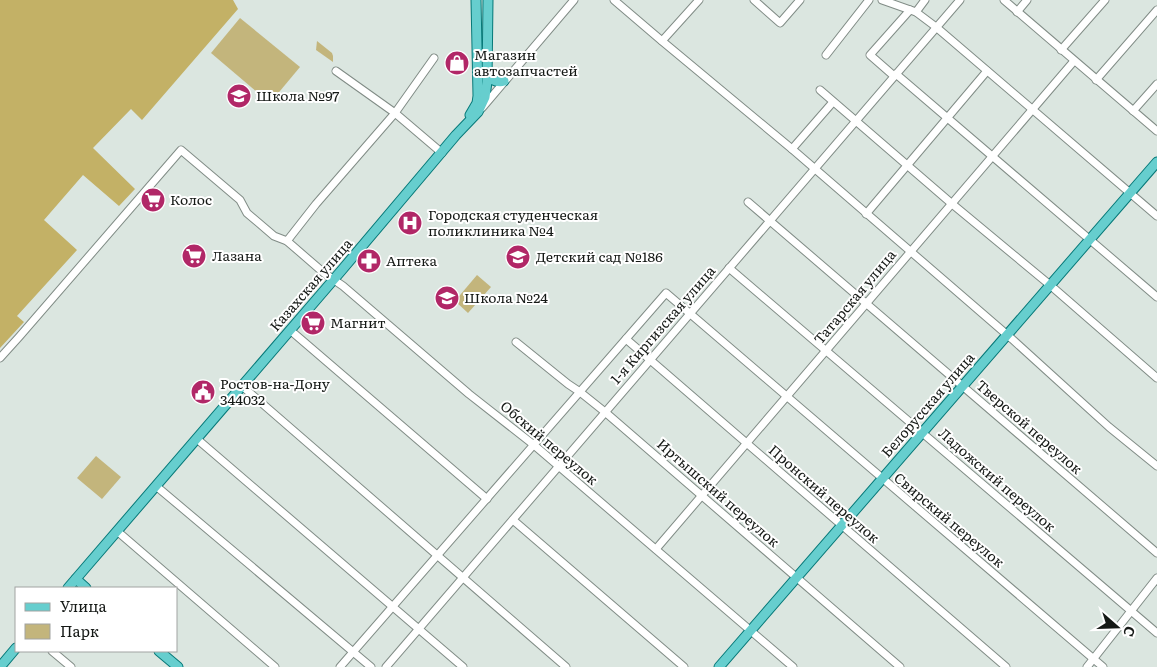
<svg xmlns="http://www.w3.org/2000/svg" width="1157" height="667" viewBox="0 0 1157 667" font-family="Literata,serif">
  <rect width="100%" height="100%" fill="#dbe6e0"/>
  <g fill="#c3b57c">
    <polygon points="240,18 300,67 270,103 211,53"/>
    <polygon points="317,41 332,53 333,56 333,62 316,50"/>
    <polygon points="477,275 491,287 468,313 455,301"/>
    <polygon points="96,456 121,477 102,499 77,478"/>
  </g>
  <polygon fill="#c3b166" points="0,0 233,0 238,9 142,120 131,109 93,148 135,189 119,206 83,175 44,220 77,250 17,316 24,322 0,348"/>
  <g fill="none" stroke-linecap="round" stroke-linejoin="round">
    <defs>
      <g id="minor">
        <polyline points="614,0 662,41 792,149 1012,339 1109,427 1157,466"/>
        <polyline points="754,0 780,23 800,0"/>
        <polyline points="882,0 916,12 936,27 1157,216"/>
        <polyline points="1004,0 1157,131"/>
        <polyline points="916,12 925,0"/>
        <polyline points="1017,12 1027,0"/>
        <polyline points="662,41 699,0"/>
        <polyline points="1061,50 1105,0"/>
        <polyline points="826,55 869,0"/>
        <polyline points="336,71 395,113 442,153"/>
        <polyline points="896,74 1157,297"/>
        <polyline points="894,76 870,55 910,10"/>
        <polyline points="1096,80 1157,10"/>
        <polyline points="820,90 951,203 1050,285 1157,378"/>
        <polyline points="482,108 574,0"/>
        <polyline points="1133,111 1157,84"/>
        <polyline points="792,149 833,102"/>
        <polyline points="748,202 1157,553"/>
        <polyline points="866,214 987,71"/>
        <polyline points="287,241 316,204 395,113 434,58"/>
        <polyline points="729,268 1157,633"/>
        <polyline points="290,330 487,499"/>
        <polyline points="626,339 1006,667"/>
        <polyline points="516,342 568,384 580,392 605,412 900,667"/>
        <polyline points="0,358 19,337 181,150 240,200 247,213 274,236 287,241 324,273 343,286 469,394 534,445 793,667"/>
        <polyline points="242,386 566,667"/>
        <polyline points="197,439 463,667"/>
        <polyline points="156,486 371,667"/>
        <polyline points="513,520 684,667"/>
        <polyline points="117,531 275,667"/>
        <polyline points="656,549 1074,61"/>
        <polyline points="52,651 71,667"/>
        <polyline points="340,667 666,293 1103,667"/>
        <polyline points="386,667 960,0"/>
        <polyline points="1087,667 1157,578"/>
      </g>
      <g id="major">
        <path d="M489,74L487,77C493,80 498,83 504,81"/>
        <polyline points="470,115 477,103 478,96 476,0"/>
        <polyline points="76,579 86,588"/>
        <polyline points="68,588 341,271 456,135 478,112 485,97 487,82 488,0"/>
        <polyline points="159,651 178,667"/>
        <polyline points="0,667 16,648"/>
        <polyline points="719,667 1157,162"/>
      </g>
    </defs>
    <use href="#minor" stroke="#818c86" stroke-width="9"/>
    <use href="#major" stroke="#077978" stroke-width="11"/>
    <use href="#minor" stroke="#fff" stroke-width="7"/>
    <use href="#major" stroke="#66cece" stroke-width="9"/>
  </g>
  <defs>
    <symbol id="shop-disc" viewBox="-11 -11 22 22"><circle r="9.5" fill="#b12767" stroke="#fff"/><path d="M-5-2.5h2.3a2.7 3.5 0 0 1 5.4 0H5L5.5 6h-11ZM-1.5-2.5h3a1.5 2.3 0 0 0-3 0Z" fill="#fff"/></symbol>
    <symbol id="school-disc" viewBox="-11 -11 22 22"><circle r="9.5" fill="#b12767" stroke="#fff"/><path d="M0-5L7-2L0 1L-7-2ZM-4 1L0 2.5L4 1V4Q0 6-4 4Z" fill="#fff"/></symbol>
    <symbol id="supermarket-disc" viewBox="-11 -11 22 22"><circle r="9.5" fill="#b12767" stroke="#fff"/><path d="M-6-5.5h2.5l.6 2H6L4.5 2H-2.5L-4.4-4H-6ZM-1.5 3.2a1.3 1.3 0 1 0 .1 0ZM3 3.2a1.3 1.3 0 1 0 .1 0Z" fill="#fff"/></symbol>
    <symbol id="hospital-disc" viewBox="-11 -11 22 22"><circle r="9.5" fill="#b12767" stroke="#fff"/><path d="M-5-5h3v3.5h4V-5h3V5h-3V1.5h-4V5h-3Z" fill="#fff"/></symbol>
    <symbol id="pharmacy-disc" viewBox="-11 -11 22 22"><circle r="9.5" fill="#b12767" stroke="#fff"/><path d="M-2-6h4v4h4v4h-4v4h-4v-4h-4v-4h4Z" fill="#fff"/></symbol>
    <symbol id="civic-disc" viewBox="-11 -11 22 22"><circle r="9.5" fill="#b12767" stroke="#fff"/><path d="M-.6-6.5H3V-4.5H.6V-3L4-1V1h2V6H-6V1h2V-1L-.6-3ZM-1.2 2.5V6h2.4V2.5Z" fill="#fff"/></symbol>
  </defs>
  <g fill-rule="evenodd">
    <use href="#shop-disc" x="443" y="49" width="28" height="28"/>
    <use href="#school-disc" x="225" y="82" width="28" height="28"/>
    <use href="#supermarket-disc" x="139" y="186" width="28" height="28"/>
    <use href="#hospital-disc" x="396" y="209" width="28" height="28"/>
    <use href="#supermarket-disc" x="180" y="242" width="28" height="28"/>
    <use href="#school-disc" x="504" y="243" width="28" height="28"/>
    <use href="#pharmacy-disc" x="355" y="247" width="28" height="28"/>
    <use href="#school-disc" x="433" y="284" width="28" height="28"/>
    <use href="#supermarket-disc" x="299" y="309" width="28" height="28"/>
    <use href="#civic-disc" x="189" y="378" width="28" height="28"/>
  </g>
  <g text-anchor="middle" stroke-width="4" stroke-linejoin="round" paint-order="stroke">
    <g font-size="14" fill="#151916" stroke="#fff" text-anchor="start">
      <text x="474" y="60">Магазин<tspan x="474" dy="16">автозапчастей</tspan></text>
      <text x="256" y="101">Школа №97</text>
      <text x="170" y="205">Колос</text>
      <text x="428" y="220">Городская студенческая<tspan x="428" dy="16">поликлиника №4</tspan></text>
      <text x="212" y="261">Лазана</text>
      <text x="536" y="262">Детский сад №186</text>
      <text x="386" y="266">Аптека</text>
      <text x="464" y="303">Школа №24</text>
      <text x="330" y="328">Магнит</text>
      <text x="220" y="389">Ростов-на-Дону<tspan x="220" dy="16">344032</tspan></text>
    </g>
    <g font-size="14" fill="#151916" stroke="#fff">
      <text transform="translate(311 285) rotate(-49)" y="5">Казахская улица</text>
      <text transform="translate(855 297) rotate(-50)" y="5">Татарская улица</text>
      <text transform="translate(663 325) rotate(-49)" y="5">1-я Киргизская улица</text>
      <text transform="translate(928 405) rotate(-49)" y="5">Белорусская улица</text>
      <text transform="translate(1029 427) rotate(41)" y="5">Тверской переулок</text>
      <text transform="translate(549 443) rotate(40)" y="5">Обский переулок</text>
      <text transform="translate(997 480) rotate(41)" y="5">Ладожский переулок</text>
      <text transform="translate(718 493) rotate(41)" y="5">Иртышский переулок</text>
      <text transform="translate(824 494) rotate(41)" y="5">Пронский переулок</text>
      <text transform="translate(949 520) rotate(40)" y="5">Свирский переулок</text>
    </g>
  </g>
  <rect x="15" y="587" width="162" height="65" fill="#ffffff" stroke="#a1a3a2"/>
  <rect x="25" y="603" width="25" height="8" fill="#66cece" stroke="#a1a3a2"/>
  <text x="60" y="612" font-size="15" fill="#151916">Улица</text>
  <rect x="25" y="624" width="25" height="15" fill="#c3b57c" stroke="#a1a3a2"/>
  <text x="60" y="637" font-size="15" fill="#151916">Парк</text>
  <g transform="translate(1117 627) rotate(110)" stroke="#ffffff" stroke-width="4" paint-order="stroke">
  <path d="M0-4L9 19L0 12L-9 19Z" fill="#151916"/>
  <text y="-8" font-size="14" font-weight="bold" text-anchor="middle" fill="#151916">С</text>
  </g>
</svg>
